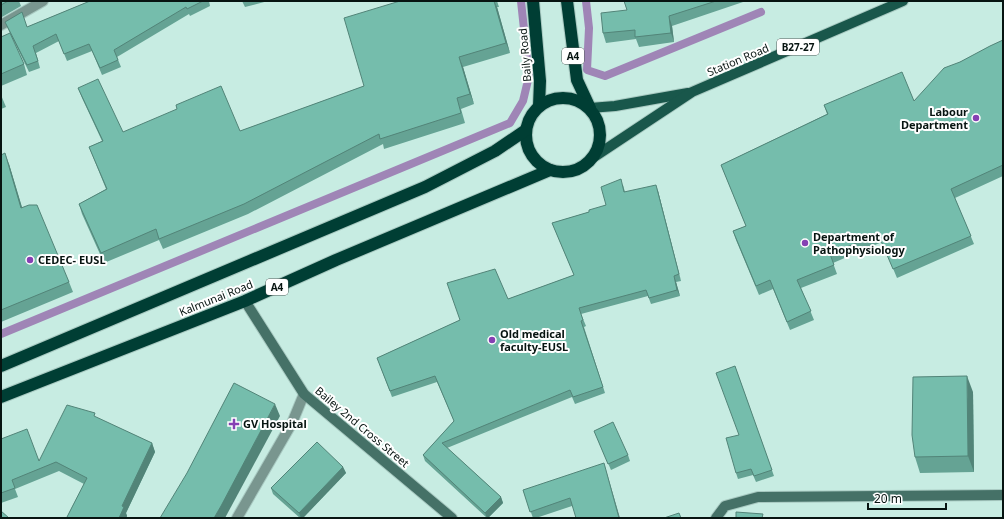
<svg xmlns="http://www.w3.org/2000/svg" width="1004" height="519" viewBox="0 0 1004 519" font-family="'Noto Sans',sans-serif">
  <rect width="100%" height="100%" fill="#c7ece2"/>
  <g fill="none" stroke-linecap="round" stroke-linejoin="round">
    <g stroke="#9f85b6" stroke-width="8">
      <polyline points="586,1 589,28 587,70 605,76 761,12"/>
      <polyline points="1,334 510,123 523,101 529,76 521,1"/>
    </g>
    <defs>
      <g id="street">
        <polyline points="1,25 43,1"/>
        <polyline points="237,518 292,423 304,394"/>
      </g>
      <g id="secondary">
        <polyline points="245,301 304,394 452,518"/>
        <polyline points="716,518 725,506 758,497 1003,495"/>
      </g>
      <g id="primary">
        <polyline points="590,108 615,106 688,93"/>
        <polyline points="594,157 692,92 903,1"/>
      </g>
      <g id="highway">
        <polyline points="533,1 540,81 539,106"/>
        <polyline points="567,1 577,80 590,108"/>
        <circle cx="563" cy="135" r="37"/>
        <polyline points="1,366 425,187 495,151 526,130"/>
        <polyline points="1,397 245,301 336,260 550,170"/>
      </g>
    </defs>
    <use href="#street" stroke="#a8c9c1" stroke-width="12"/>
    <use href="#secondary" stroke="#a8c9c1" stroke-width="12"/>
    <use href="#primary" stroke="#a8c9c1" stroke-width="12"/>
    <use href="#highway" stroke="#a8c9c1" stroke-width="14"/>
    <use href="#street" stroke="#79968f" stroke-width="10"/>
    <use href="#secondary" stroke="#457167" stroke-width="10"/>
    <use href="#primary" stroke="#19574b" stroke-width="10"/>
    <use href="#highway" stroke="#003e34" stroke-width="12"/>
  </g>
  <g fill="#65a394">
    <polygon points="1,1 19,1 21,6 2,17 1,16"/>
    <polygon points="90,1 209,1 210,6 190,16 189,14 117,57 121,67 102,75 92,51 67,61 59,41 36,53 40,68 29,72 8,29 5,22 27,27"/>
    <polygon points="242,1 268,1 245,7"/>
    <polygon points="400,1 497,1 499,7 497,7 510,53 463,67 474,104 461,109 465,123 384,149 383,144 248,214 163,249 159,240 104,263 82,214 79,204 106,189 89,147 102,141 82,98 78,88 123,132 240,131 364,86"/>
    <polygon points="624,1 746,1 672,26 674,42 639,47 636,39 606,43 603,33 627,10"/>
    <polygon points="1,37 24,64 27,75 1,86"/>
    <polygon points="1003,40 1003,176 955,198 974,244 897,278 882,242 833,263 837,274 801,288 814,320 790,330 773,289 759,295 736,240 733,231 746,226 721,165 827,114 824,105 914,101 960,62"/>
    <polygon points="1,95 6,107 1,109"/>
    <polygon points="1,155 9,164 22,207 69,282 73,292 1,322"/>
    <polygon points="623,185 625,192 658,191 681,281 676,282 680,296 651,304 648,296 581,314 586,326 584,327 605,393 575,404 572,397 447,448 501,497 503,503 488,518 487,518 425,461 423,455 454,421 437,382 392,397 377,358 460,320 508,299 574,275 552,223 589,212 606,205"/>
    <polygon points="735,366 774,476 756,482 753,475 738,479 736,473 739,435"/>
    <polygon points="973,392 974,472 920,473 915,457"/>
    <polygon points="97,418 152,443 155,452 126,513 127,516 126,518 67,518 67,517 84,484 59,471 15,489 18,497 1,503 1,439 39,461"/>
    <polygon points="594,431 628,455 630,461 611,470"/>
    <polygon points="343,467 346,473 303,518 300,518 273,494 271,488"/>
    <polygon points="606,470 572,506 536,518 533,518 523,490"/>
  </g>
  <g fill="#528478">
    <polygon points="494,1 497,7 510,53 506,43"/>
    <polygon points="669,16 672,26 674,42 671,33"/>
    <polygon points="459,57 463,67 474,104 470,94"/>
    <polygon points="5,153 9,164 25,218 21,208"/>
    <polygon points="656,185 658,191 681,281 679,274"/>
    <polygon points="674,276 676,282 680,296 677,290"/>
    <polygon points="967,376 973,392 974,472 968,456"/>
    <polygon points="275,404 280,416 225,518 214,518"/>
    <polygon points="152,443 155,452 126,513 127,516 126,518 119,518 122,506"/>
    <polygon points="604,463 606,470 620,518 619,518"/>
    <polygon points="343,467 346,473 303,518 301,518 299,513"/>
    <polygon points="501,497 503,503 488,518 487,518 485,513"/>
  </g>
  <g fill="#75bdac" stroke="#528478">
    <polygon points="1,1 8,1 1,5"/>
    <polygon points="90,1 203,1 187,9 186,7 114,50 118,60 100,68 89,44 64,54 56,34 33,46 38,61 27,65 5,22 22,12 27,27"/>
    <polygon points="400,1 494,1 506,43 459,57 470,94 457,98 461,113 380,139 379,134 244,204 159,239 156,229 101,253 79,204 107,189 89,147 103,141 78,88 98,79 123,132 177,109 176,105 221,86 240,131 364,86 344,18"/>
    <polygon points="624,1 716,1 669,16 671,33 635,37 635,30 603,33 601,13 627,10"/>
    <polygon points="10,33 24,64 1,74 1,37"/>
    <polygon points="1003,40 1003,165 951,189 971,236 893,269 878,234 830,254 834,265 797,280 811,311 787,322 770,280 756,286 733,231 746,226 721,165 828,114 824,105 902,72 914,101 944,68 960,62 990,46"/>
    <polygon points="5,153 21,208 29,205 37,205 69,282 1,310 1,155"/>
    <polygon points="621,179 624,192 656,185 679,274 674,276 677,290 649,298 646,290 579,308 583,320 581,321 603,387 573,397 570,390 442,443 501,497 485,513 423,455 454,421 435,376 390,391 377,358 460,320 447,283 495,269 508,299 574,275 552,223 589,212 589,210 606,205 601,187"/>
    <polygon points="735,366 772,470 754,476 751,469 736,473 726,438 739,435 716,373"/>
    <polygon points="967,376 968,456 915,457 912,435 913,377"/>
    <polygon points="234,383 275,404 221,506 214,518 160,518 187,473"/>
    <polygon points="67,405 95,413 94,416 152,443 122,506 124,507 119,518 69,518 67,517 87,478 56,462 12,480 15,488 1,493 1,439 27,429 39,461"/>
    <polygon points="613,422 628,455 608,464 594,431"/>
    <polygon points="317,442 343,467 299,513 271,488"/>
    <polygon points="604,463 619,518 576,518 570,498 530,512 523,490"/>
    <polygon points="1,511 9,518 1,518"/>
    <polygon points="736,512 763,514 762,518 736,518"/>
    <polygon points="679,513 681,518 664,518"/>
  </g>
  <g fill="#8540b3" stroke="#fff" stroke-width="1.5">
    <circle cx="976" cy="118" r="4"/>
    <circle cx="805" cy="243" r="4"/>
    <circle cx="30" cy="260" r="4"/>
    <circle cx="492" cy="340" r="4"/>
    <path d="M232 418h4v4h4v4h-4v4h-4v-4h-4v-4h4z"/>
  </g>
  <g text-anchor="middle" stroke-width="4" stroke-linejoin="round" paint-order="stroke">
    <g fill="#fff" stroke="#515a58" stroke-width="1">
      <rect x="777" y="39" width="42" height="16" rx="3"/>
      <rect x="562" y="48" width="22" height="16" rx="3"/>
      <rect x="266" y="279" width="22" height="16" rx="3"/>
    </g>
    <g font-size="10" font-weight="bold" fill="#071411">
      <text x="798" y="51">B27-27</text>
      <text x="573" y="60">A4</text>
      <text x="277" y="291">A4</text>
    </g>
    <g font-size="11" fill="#071411" stroke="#fff">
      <text transform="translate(525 55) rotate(-95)" y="4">Baily Road</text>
      <text transform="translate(738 60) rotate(-23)" y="4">Station Road</text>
      <text transform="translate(216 298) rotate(-22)" y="4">Kalmunai Road</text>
      <text transform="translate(362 427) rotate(40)" y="4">Bailey 2nd Cross Street</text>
    </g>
    <g font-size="11" font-weight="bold" fill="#071411" stroke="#fff" text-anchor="start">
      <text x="968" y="116" text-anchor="end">Labour<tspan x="968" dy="13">Department</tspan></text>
      <text x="813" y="241">Department of<tspan x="813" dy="13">Pathophysiology</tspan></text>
      <text x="38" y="264">CEDEC- EUSL</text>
      <text x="500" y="338">Old medical<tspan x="500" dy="13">faculty-EUSL</tspan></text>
      <text x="243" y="428">GV Hospital</text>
    </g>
  </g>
  <rect width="1004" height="519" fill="none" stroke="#071411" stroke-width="4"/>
  <path d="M868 503v6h78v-6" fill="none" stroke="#071411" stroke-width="2"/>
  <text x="874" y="503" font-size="12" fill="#071411" stroke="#ffffff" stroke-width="3" paint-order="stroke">20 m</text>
</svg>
